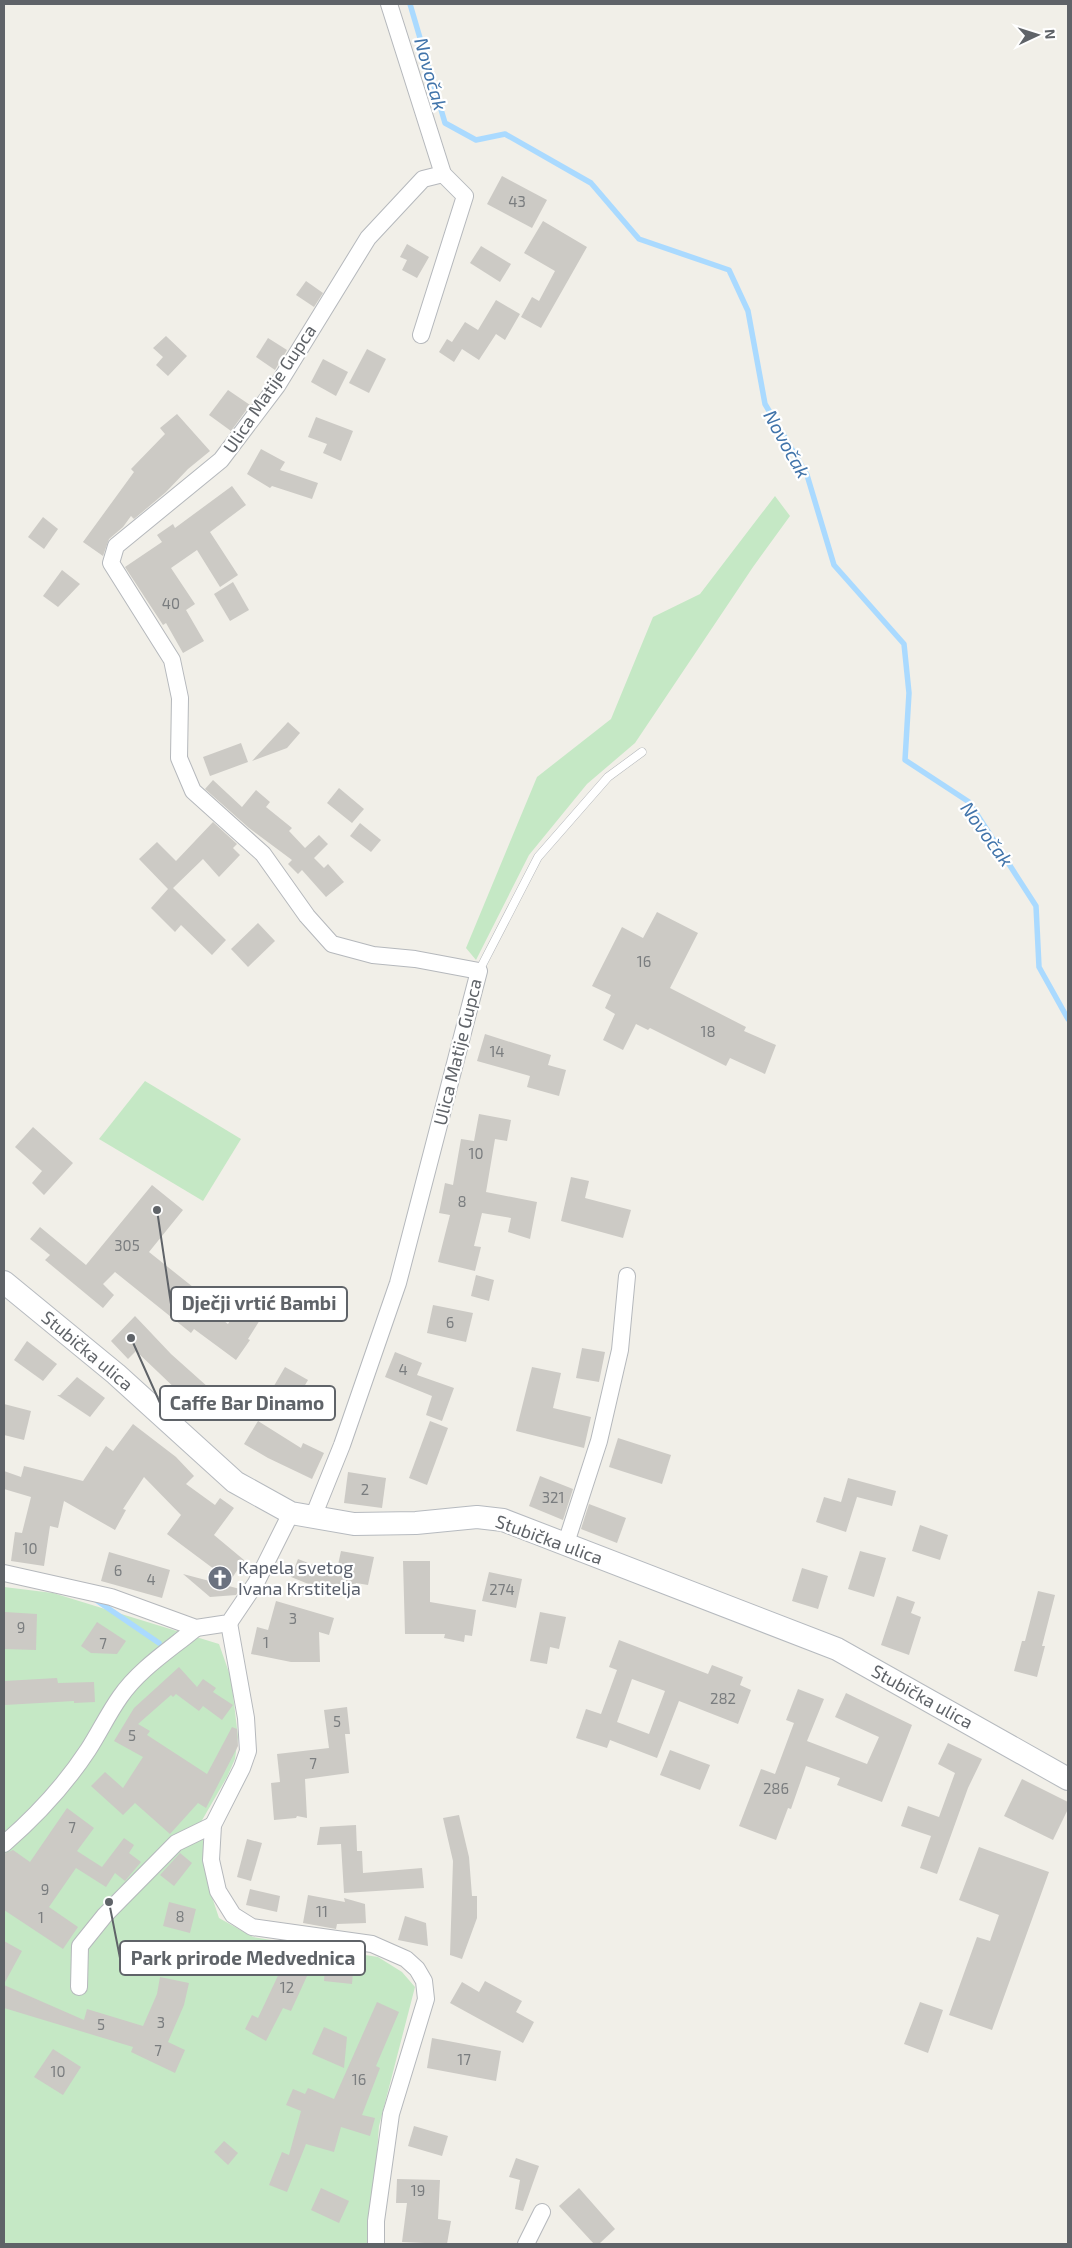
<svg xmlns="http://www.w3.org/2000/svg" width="1072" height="2248" viewBox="0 0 1072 2248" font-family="'Exo 2',sans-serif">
  <rect width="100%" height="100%" fill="#f1efe8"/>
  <g fill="#c5e8c5">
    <polygon points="775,496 790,516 753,567 635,743 587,784 529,855 476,960 466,948 537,777 611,719 653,617 700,594"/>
    <polygon points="145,1081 241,1139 203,1201 99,1139"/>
    <polygon points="4,1587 53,1593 219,1644 231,1678 238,1737 235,1759 227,1777 201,1822 208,1885 219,1918 253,1937 378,1957 402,1972 415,1987 379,2126 370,2244 4,2244"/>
  </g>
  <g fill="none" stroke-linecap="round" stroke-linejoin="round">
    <g stroke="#aadaff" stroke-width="5.5">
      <polyline points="410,4 445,123 476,140 505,134 591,183 639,239 729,270 748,311 765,404 807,475 834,565 904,644 909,693 905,760 969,802 1036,906 1039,967 1068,1019"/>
      <polyline points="96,1600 159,1643"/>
    </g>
  </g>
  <g fill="#cccac5" fill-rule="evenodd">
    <polygon points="502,176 547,200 532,228 487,204"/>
    <polygon points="543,221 587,247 541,328 521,317 532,297 539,301 555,271 524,253"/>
    <polygon points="407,244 429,257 417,278 402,270 407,260 400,257"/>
    <polygon points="481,246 511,264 500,282 470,263"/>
    <polygon points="306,281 323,293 314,307 296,295"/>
    <polygon points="496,300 520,314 505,340 496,334 479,360 462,349 454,362 439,352 447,339 452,342 465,322 478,330"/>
    <polygon points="166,336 187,356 168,376 156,365 163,357 153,348"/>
    <polygon points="268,338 287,350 275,370 256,357"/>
    <polygon points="367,349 386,359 369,393 349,383"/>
    <polygon points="323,359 348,372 336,396 311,382"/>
    <polygon points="228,390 250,405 231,431 209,415"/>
    <polygon points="177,414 210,451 188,469 166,492 134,519 131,516 123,527 109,539 103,556 83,542 134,472 131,469 165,434 160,428"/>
    <polygon points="316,417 353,431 341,461 323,453 327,444 308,437"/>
    <polygon points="261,449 285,462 280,470 318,483 312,499 272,486 270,488 247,474"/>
    <polygon points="232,486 246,505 210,532 238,575 220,587 197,550 171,568 195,604 186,610 204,641 183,653 166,623 163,625 125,567 162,542 157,535 173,524 175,528"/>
    <polygon points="43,517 58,529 44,549 28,537"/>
    <polygon points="62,570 80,584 58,607 43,596"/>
    <polygon points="233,582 249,610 230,621 214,594"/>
    <polygon points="288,722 300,733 287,748 252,761"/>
    <polygon points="241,743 248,762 210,776 203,757"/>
    <polygon points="213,780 242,807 256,790 270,802 266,807 292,828 289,831 305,848 319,835 328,844 314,858 324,868 328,864 344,882 326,897 302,870 298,874 288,864 292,860 249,828 205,789"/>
    <polygon points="339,788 364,809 352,823 327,803"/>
    <polygon points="213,822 237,844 233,848 240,855 219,877 203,859 173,888 226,940 212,955 181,925 175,932 151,908 168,889 139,859 157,842 176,861"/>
    <polygon points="360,823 381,840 371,852 350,836"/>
    <polygon points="657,912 698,933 670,988 746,1027 744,1031 776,1045 765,1074 730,1058 726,1066 650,1028 648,1030 636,1024 623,1050 603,1040 615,1014 605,1008 611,995 592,986 622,927 643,938"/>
    <polygon points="258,923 275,941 248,967 231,949"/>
    <polygon points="485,1034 551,1055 548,1065 566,1070 559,1096 527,1087 530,1076 477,1061"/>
    <polygon points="479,1114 511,1120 507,1141 495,1139 486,1192 537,1202 530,1239 508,1232 511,1218 482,1213 474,1246 481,1247 475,1271 438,1262 450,1215 439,1213 445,1183 453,1185 461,1139 474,1141"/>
    <polygon points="33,1127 73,1163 44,1195 32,1183 42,1171 15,1147"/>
    <polygon points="571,1177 589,1181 585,1198 631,1210 623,1238 561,1221"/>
    <polygon points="152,1185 183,1210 149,1252 193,1287 187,1295 210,1314 212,1312 228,1324 249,1290 261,1297 259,1301 268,1307 248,1339 250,1340 236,1360 194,1329 191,1333 115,1272 103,1284 114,1295 103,1308 45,1260 50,1255 30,1239 40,1227 86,1265"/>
    <polygon points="476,1275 494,1280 489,1301 471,1296"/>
    <polygon points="433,1305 473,1313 466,1342 427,1333"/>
    <polygon points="135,1316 171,1354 218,1396 202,1414 136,1351 128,1359 111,1341"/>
    <polygon points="27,1341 57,1364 43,1381 14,1360"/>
    <polygon points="582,1348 605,1352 599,1382 576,1378"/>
    <polygon points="395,1352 422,1363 417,1375 454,1388 442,1421 426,1415 432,1396 385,1377"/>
    <polygon points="285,1367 308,1380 294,1404 271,1391"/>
    <polygon points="532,1367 561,1373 553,1408 591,1417 584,1448 516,1431"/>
    <polygon points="77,1377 105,1398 90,1417 57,1395 60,1395"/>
    <polygon points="4,1404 31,1411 24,1440 4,1435"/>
    <polygon points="258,1421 301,1448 303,1443 324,1453 312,1479 268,1458 244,1444"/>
    <polygon points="430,1421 448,1428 427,1485 409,1478"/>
    <polygon points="133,1424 176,1457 194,1476 186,1484 215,1505 220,1498 234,1508 214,1535 244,1560 230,1581 167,1534 181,1515 144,1477 123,1509 126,1510 115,1530 64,1501 58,1528 50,1526 44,1566 11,1561 15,1532 22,1533 31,1497 4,1489 4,1471 21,1477 24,1466 83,1481 106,1446 113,1451"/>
    <polygon points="618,1438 671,1455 662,1484 609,1467"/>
    <polygon points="348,1472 386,1478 382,1508 344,1503"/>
    <polygon points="540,1476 573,1489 563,1520 529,1506"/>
    <polygon points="848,1478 896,1491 892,1506 857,1497 846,1532 816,1522 824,1497 841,1502"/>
    <polygon points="589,1504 626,1518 617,1543 581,1529"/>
    <polygon points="920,1525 948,1535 940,1560 912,1551"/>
    <polygon points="341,1551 374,1557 368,1585 356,1583 353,1597 342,1594 341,1597 291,1577 298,1559 336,1574"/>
    <polygon points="860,1551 886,1558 874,1597 848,1589"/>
    <polygon points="109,1552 170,1570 162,1598 101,1581"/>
    <polygon points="403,1561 430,1561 430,1602 476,1610 472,1636 465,1635 464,1642 444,1638 445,1634 405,1634"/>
    <polygon points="802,1568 828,1576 818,1609 792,1601"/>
    <polygon points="489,1572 522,1579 516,1608 482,1601"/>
    <polygon points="183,1574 240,1589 236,1595 210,1597"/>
    <polygon points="1038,1591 1055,1595 1042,1646 1045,1646 1037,1677 1014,1671 1022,1641 1025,1641"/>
    <polygon points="897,1596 915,1602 911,1613 921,1617 909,1655 881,1645"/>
    <polygon points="276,1601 334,1618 329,1635 319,1632 320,1662 291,1662 251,1654 257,1627 268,1630"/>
    <polygon points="5,1612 37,1614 36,1650 4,1649"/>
    <polygon points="540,1612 566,1617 559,1649 550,1647 547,1664 530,1661"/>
    <polygon points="97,1622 126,1641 117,1654 91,1653 81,1646"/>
    <path d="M619,1640L708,1674L712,1665L743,1677L740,1685L751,1690L738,1724L679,1701L657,1758L610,1740L607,1748L576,1738L586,1709L601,1714L617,1670L609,1667ZM632,1679L665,1691L649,1734L617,1722Z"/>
    <polygon points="179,1667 197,1687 203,1679 216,1688 213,1692 233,1705 222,1720 203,1706 199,1711 176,1694 173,1697 171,1695 138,1724 150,1731 147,1735 207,1774 232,1727 237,1729 238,1746 206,1808 198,1803 170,1834 135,1803 123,1815 91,1786 105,1772 123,1788 143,1757 114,1741 134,1708"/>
    <polygon points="57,1678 58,1683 94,1682 95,1702 74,1703 74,1701 5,1705 4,1681"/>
    <polygon points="798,1689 824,1699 807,1741 867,1764 879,1737 835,1717 846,1693 912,1725 882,1802 837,1785 840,1778 806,1766 791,1809 788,1808 776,1840 739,1826 761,1769 775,1774 794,1723 786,1720"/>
    <polygon points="347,1707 350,1734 345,1734 349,1773 305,1779 307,1818 297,1816 296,1818 274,1820 271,1783 280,1782 277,1754 329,1748 324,1710"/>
    <polygon points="948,1743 982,1759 968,1788 937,1874 920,1868 931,1836 901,1826 908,1806 939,1817 955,1773 938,1764"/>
    <polygon points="670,1750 710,1765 700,1790 660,1775"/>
    <polygon points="1022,1779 1068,1802 1068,1809 1053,1840 1004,1816"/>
    <polygon points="67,1808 94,1828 77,1851 102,1867 124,1838 134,1845 129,1853 141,1862 125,1881 115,1873 106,1887 76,1868 49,1907 78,1927 63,1949 4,1910 4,1854 13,1850 30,1862"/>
    <polygon points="459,1815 469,1857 472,1896 477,1896 477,1918 462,1959 450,1955 453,1861 443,1818"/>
    <polygon points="356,1825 357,1851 362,1851 363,1873 422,1868 424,1888 344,1893 341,1844 317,1845 320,1827"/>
    <polygon points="247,1839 262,1843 251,1881 237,1877"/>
    <polygon points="979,1847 1049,1872 992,2030 949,2015 977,1937 990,1941 999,1915 959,1900"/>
    <polygon points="180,1853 192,1863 174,1886 160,1875"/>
    <polygon points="250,1889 280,1896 277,1912 246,1905"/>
    <polygon points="308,1895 345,1902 344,1898 365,1904 366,1923 337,1924 336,1929 303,1923"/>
    <polygon points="169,1902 196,1909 190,1933 163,1926"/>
    <polygon points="405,1916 426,1923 428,1946 398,1940"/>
    <polygon points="4,1941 22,1951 4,1984"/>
    <polygon points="326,1956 354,1959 352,1984 324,1981"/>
    <polygon points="283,1965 307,1976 291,2011 283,2008 266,2041 245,2029 252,2015 258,2018"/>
    <polygon points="160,1977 189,1983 184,2005 168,2042 185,2050 175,2073 131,2052 133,2047 4,2008 4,1985 84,2020 87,2009 143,2026 157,1994"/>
    <polygon points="485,1981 522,2001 516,2012 534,2022 523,2043 450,2003 462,1982 479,1992"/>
    <polygon points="377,2002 399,2012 376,2066 380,2068 362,2115 375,2118 370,2136 341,2127 334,2152 306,2144 287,2192 269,2185 282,2152 289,2155 301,2111 286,2105 293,2089 305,2094 308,2088 334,2099"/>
    <polygon points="920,2002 943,2010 928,2053 904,2044"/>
    <polygon points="324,2027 347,2037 344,2068 312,2054"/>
    <polygon points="432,2038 501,2051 496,2081 427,2068"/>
    <polygon points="53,2049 81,2067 63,2095 34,2077"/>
    <polygon points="414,2126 448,2136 442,2156 408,2146"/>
    <polygon points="224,2141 238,2153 228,2165 214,2152"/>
    <polygon points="516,2158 539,2166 523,2211 515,2209 520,2180 509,2177"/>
    <polygon points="397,2179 440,2180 438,2219 451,2221 447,2244 402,2242 407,2203 396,2203"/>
    <polygon points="321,2188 349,2201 339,2223 311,2210"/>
    <polygon points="579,2188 615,2229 599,2244 594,2244 559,2206"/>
  </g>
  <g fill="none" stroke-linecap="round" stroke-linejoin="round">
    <defs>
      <polyline id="lane" points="479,971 538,857 608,777 642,752"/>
      <g id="street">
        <polyline points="389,4 443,174"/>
        <polyline points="313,1517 342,1445 398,1283 479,971 415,959 373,955 332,944 307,916 263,854 193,791 179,758 180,698 172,660 111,563 116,546 221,460 277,386 368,238 423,179 443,174 465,196 421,335"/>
        <polyline points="566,1543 599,1441 620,1350 627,1276"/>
        <polyline points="4,1573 111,1597 196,1628 229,1623 256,1583 291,1513"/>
        <polyline points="229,1623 246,1718 248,1751 242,1768 213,1825 211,1860 218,1891 233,1915 252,1927 372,1944 406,1959 417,1969 424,1981 426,1999 391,2114 376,2221 376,2244"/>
        <path d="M4,1844C35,1817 65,1785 88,1750C99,1733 108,1714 120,1697C139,1669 171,1649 196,1628"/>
        <polyline points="79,1987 80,1946 105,1915 176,1843 213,1825"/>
        <polyline points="526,2244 542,2212"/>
      </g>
      <polyline id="secondary" points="4,1282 116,1374 235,1482 291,1513 354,1524 416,1523 477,1517 503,1520 837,1649 1068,1779"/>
    </defs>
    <use href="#lane" stroke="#b5b8bc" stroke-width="9"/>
    <use href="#street" stroke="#b5b8bc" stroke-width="18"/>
    <use href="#secondary" stroke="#b6babf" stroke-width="24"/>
    <use href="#lane" stroke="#fff" stroke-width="8"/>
    <use href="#street" stroke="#fff" stroke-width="16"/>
    <use href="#secondary" stroke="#fff" stroke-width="22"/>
  </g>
  <defs>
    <symbol id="church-disc" viewBox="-11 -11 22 22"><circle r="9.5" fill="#6b7280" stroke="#fff"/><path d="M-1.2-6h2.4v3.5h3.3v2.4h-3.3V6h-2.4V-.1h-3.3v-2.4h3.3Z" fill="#fff"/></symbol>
  </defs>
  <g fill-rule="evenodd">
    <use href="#church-disc" x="206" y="1564" width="28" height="28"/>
  </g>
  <g text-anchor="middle" stroke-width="4.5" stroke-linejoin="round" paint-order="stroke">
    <g font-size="15" fill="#7a7d7f">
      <text x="517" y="207">43</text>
      <text x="171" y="609">40</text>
      <text x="644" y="967">16</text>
      <text x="708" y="1037">18</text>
      <text x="497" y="1057">14</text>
      <text x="476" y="1159">10</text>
      <text x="462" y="1207">8</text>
      <text x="127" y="1251">305</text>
      <text x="450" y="1328">6</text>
      <text x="403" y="1375">4</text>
      <text x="365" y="1495">2</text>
      <text x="553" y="1503">321</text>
      <text x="30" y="1554">10</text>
      <text x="118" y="1576">6</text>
      <text x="151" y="1585">4</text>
      <text x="502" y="1595">274</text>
      <text x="293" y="1624">3</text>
      <text x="21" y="1633">9</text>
      <text x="266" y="1648">1</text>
      <text x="103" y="1649">7</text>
      <text x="723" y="1704">282</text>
      <text x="337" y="1727">5</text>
      <text x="132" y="1741">5</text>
      <text x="313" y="1769">7</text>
      <text x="776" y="1794">286</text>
      <text x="72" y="1833">7</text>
      <text x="45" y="1895">9</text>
      <text x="322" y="1917">11</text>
      <text x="180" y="1922">8</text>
      <text x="41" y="1923">1</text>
      <text x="287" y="1993">12</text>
      <text x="161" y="2028">3</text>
      <text x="101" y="2030">5</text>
      <text x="158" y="2056">7</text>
      <text x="464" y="2065">17</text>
      <text x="58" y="2077">10</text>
      <text x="359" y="2085">16</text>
      <text x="418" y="2196">19</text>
    </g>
    <g font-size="18" fill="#5f6368" stroke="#fff">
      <text transform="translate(270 389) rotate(-56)" y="6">Ulica Matije Gupca</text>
      <text transform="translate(458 1052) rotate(-76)" y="6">Ulica Matije Gupca</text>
      <text transform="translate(87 1351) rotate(40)" y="6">Stubička ulica</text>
      <text transform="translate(549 1540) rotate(20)" y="6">Stubička ulica</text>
      <text transform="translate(922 1697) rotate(29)" y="6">Stubička ulica</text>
    </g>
    <g font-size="18" fill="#5b616d" stroke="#fff" text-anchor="start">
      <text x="238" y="1574">Kapela svetog<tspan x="238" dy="21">Ivana Krstitelja</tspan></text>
    </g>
    <g font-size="19" font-style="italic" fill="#4174aa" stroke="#fff">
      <text transform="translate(431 74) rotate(74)" y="7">Novočak</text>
      <text transform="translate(787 444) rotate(61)" y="7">Novočak</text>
      <text transform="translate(987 834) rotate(54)" y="7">Novočak</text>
    </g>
  </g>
  <path fill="none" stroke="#5f6368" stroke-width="2" d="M157 1210L171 1304M131 1338L160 1403M109 1902L120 1958"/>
  <g fill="#5f6368" stroke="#fff" stroke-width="2">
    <circle cx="157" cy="1210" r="5"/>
    <circle cx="131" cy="1338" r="5"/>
    <circle cx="109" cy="1902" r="5"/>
  </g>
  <g fill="#fff" stroke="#5f6368" stroke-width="2">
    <rect x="171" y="1287" width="176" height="34" rx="5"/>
    <rect x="160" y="1386" width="175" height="34" rx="5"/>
    <rect x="120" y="1941" width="245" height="34" rx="5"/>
  </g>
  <g font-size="19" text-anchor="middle" font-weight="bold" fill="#5f6368">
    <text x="259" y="1310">Dječji vrtić Bambi</text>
    <text x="247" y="1410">Caffe Bar Dinamo</text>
    <text x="243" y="1965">Park prirode Medvednica</text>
  </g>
  <rect width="1072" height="2248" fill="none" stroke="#5f6368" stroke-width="10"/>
  <g transform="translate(1037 35) rotate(86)" stroke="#ffffff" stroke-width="4" paint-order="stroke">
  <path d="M0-4L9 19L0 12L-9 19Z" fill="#5f6368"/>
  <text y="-8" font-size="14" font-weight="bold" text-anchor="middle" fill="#5f6368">N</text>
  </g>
</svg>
